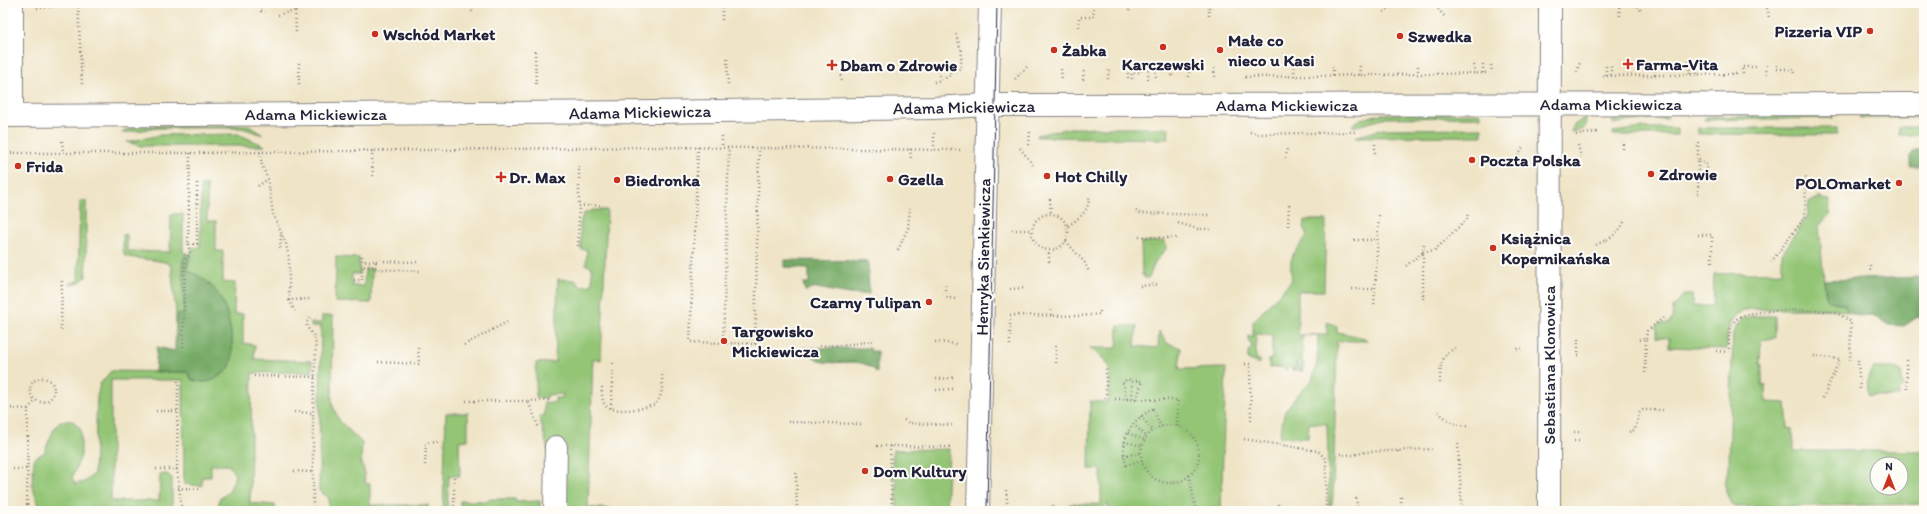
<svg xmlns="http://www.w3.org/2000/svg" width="1927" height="514" viewBox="0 0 1927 514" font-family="Itim,sans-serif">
  <rect width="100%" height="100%" fill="#fdfcf7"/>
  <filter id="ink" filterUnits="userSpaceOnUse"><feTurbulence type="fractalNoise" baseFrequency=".025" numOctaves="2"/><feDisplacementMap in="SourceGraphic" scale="8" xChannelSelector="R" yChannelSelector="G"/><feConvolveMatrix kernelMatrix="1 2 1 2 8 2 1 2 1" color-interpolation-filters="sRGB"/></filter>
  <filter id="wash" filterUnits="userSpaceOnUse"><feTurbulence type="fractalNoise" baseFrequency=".012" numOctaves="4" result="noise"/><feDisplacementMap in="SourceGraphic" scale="16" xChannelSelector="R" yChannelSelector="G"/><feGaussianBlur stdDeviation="0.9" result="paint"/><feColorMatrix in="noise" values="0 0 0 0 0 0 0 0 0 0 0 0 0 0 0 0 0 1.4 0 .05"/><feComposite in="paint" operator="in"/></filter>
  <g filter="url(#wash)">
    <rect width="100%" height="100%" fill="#efe4c6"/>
    <g fill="#93c575" stroke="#5a7458" fill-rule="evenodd">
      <polygon points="1481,113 1481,117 1387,118 1353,127 1352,125 1361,119 1381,114"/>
      <polygon points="1833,115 1833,118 1704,120 1706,117"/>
      <polygon points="1924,115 1924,118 1860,118 1859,116"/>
      <polygon points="1613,116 1666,116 1668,119 1644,119 1613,124"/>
      <polygon points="1587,117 1584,129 1571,132 1574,125"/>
      <polygon points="249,125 263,135 242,128 157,128 122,133 129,128 140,126"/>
      <rect x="1899" y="127" width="25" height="8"/>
      <polygon points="1070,128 1169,128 1168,139 1037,137 1037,135"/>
      <polygon points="1482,128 1482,136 1355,137 1383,129"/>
      <polygon points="1644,128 1677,128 1677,135 1613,135 1613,132"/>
      <polygon points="1698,128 1837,128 1837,135 1698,134"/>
      <polygon points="238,134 265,146 141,146 127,142 161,135"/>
      <path d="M201,185H207V221H216V251H223V282L235,283L234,314H243V343L255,345L254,359L312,361V372L252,373L250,503L275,505L276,511L219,509V499C229,494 232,486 235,475L229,465H211V477H202V486L184,484L183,380H111V501H159L160,474H167L172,478V509L40,508L32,486L34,458L44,453L53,431L60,421H73L81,430V456L72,478L75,484L84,482L94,474L97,397L100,384L111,371L187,372L192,380C202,383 210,383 218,377C221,375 225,372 228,370C238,357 229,312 221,299C213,285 201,276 187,270C188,261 192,256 192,248L200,247Z"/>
      <path d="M1821,197V199L1830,200L1829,215L1819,226L1825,292L1827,300L1845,305L1847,312L1832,309H1749C1728,316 1727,329 1727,349L1669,347V338L1657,337V326L1660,324L1670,323V320L1672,319L1673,308L1683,295H1692L1693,306H1713L1714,274L1782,272V254L1808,215L1809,202Z"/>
      <polygon points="80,201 86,201 86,277 77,284 70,285 70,283 78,281"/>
      <polygon points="593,210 607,210 601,360 593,359 588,507 632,511 564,511 539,416 544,416 544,402 555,403 555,398 562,398 563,394 547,395 547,398 536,398 536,363 555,362 558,279 575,280 580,286 592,285 592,267 586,265 587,250 581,249 580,224 583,214"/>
      <path d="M174,214H183V253H187L183,259L184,314L179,315L176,313L171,265C163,259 138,260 125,256L123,251V235L127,234V251L170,252L171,215Z"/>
      <path d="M1305,220H1326L1324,291H1298V335H1327V322L1337,326V332L1365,338L1367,341H1337L1333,497L1332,504L1329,505L1327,424L1309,423L1308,438L1279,437L1285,411L1298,394L1312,380L1317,363L1318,335H1302V362L1304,363L1302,371L1298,370L1296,361L1295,370H1292L1290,366L1286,370L1282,367L1269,368V359H1272V335L1256,334V359L1260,360V363L1257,364L1248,359V352L1252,346L1248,339V336H1253V322L1292,280C1288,251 1294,257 1307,235L1304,229Z"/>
      <polygon points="1165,241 1166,249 1155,262 1149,278 1144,278 1144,275 1142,275 1141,242"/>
      <polygon points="336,257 359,258 360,274 352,274 352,286 364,286 365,269 372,269 371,303 335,302"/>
      <polygon points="322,316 333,316 332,404 339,420 362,443 361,465 364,469 365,483 370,484 370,505 428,505 428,511 328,511 329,498 319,491 321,326 311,327 311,323 322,323"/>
      <path d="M1751,316H1775V338L1761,340L1760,364L1762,365V385L1766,386V402L1786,403L1788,428L1793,429L1794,451H1924V504L1735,507C1722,494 1725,481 1729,465L1733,332L1742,319ZM1877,464H1901V488H1877Z"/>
      <path d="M1118,326H1137L1135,346L1158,348L1159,331L1167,343L1181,348L1179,369L1226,368L1221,511H1108V504L1104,507L1069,508V504H1101V469H1089L1090,401L1108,402C1110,375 1116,362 1088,348H1117Z"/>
      <path d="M1874,368H1895L1901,371L1903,388L1899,390V396H1868C1868,387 1865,374 1874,368Z"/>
      <polygon points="446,413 468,413 468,440 459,441 460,476 449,476 447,511 443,511"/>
      <polygon points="949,449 946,511 897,511 896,479 892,478 893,450"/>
      <polygon points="488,499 515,499 516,502 540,501 540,511 460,511 460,501 488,501"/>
    </g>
    <g fill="#76aa66" stroke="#4c6650">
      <polygon points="1915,150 1924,150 1924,167 1911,167 1911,155"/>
      <path d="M187,253L191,255L188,260L187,270C201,276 214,285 221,299C229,312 238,357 228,370C225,372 221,375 218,377C210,383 202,383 192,380L187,372H155L157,347L175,351L176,313L179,315L184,313L183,259Z"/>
      <polygon points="784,260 868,261 869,294 850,294 816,288 805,291 803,283 809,283 809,268 784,267"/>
      <polygon points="1924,277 1924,321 1919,316 1904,326 1889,325 1872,315 1858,316 1847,312 1845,305 1827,300 1824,280"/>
      <path d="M803,348H870V351H877V373C864,356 842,365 824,362C816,360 809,354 803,348Z"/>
    </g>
  </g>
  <g filter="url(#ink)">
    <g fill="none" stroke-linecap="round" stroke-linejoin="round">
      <defs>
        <g id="street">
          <polyline points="12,3 12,116"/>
          <polyline points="555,511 556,447"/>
          <polyline points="978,511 990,3"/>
          <polyline points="1549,511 1550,3"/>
        </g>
        <polyline id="secondary" points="3,116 654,112 934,108 986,105 1924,104"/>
      </defs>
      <use href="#street" stroke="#888380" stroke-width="24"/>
      <use href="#secondary" stroke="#888380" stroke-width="24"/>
      <g stroke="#888380" stroke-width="2.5" stroke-dasharray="1 3" stroke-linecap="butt">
        <polyline points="78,3 82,86"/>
        <polyline points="260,3 261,11 265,12"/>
        <polyline points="295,3 296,32"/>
        <polyline points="472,3 472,15"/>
        <polyline points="722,3 722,21"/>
        <polyline points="1209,3 1209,18"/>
        <polyline points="1433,3 1445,17"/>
        <polyline points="1619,3 1620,18"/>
        <polyline points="1635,3 1642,12"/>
        <path d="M1761,3C1768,5 1768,12 1769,18"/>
        <polyline points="37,8 78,5"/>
        <polyline points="1129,11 1131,3"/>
        <path d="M1384,12C1393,3 1408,4 1419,3"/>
        <polyline points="278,15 319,3"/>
        <polyline points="1079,27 1079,17 1093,17 1094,3"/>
        <polyline points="956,34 961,50"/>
        <polyline points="535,51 536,84"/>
        <polyline points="727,59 728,84"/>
        <polyline points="1689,61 1690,75"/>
        <polyline points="1696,61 1697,74"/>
        <polyline points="299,63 299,85"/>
        <polyline points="946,65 952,74"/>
        <polyline points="1474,65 1475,73"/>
        <polyline points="1491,65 1492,73"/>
        <polyline points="1777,65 1777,69 1794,69 1795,74"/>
        <polyline points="1418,66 1418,74"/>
        <polyline points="1611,66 1611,75"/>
        <polyline points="1654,66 1655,75"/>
        <polyline points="938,67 940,79"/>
        <polyline points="1294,67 1294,76"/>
        <polyline points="1155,68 1156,78"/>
        <polyline points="1161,68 1161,71 1171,72 1173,78"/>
        <polyline points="1189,68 1189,78"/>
        <polyline points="1214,68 1215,77"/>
        <polyline points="1061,69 1062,80"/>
        <polyline points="1128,69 1128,79"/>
        <polyline points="841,71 842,82"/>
        <polyline points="1577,72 1580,63"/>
        <polyline points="1483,73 1483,62"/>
        <polyline points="1743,74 1742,67 1757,67 1757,65"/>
        <polyline points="1766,74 1767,65"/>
        <polyline points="1333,75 1333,66"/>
        <polyline points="1359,75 1360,66"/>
        <polyline points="1606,75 1606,66"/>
        <polyline points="1603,76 1738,74"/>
        <polyline points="1245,77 1489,73"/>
        <polyline points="1015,79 1027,67"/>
        <polyline points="1108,79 1109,69"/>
        <polyline points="1132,79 1132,73 1141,72 1142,68"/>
        <polyline points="1148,79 1149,68"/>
        <polyline points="1083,80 1084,68"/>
        <polyline points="934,82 944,79 961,68 962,47"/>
        <polyline points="1250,132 1260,134 1355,132"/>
        <polyline points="934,133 934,149"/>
        <polyline points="1576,135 1597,132"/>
        <polyline points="722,136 722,147"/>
        <polyline points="62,141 63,152"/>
        <polyline points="1698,142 1698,194 1700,193"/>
        <polyline points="1375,144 1375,153"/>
        <polyline points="1623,144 1623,152"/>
        <polyline points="1029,145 1030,131"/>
        <polyline points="1578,145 1581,157"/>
        <polyline points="698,147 690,342 723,343 729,147"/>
        <polyline points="1020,148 1033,165"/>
        <polyline points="910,149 911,159"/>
        <polyline points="372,151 373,178"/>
        <polyline points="260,152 262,166 268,179 273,214 286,244 289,258 289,300 311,299"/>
        <polyline points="3,153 190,153 656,147 960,150"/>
        <polyline points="190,153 188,244 197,244 197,181"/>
        <polyline points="1518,156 1523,148"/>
        <polyline points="1286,158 1287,147"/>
        <polyline points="1699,160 1707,165 1707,178"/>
        <polyline points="579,166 579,206 603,205"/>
        <polyline points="258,186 268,179"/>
        <polyline points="1050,199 1051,214"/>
        <polyline points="1136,211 1139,213 1209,215"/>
        <circle cx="1050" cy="232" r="18"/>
        <polyline points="1178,223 1198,229 1212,229"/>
        <path d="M1068,226C1080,217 1090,211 1089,195"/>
        <polyline points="1288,226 1289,205"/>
        <polyline points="1012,230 1032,230"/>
        <polyline points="1698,235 1712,235 1712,262"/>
        <polyline points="1139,237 1178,238"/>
        <polyline points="1354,240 1378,240"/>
        <polyline points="1066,241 1085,263 1089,272"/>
        <polyline points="1424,244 1423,252 1435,250 1467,219 1468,212"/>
        <path d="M1596,245C1608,239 1618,235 1624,222"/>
        <polyline points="578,246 579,206"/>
        <polyline points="280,248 281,235"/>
        <polyline points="1923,249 1924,268"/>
        <polyline points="898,250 908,228 910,208"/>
        <polyline points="362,256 362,261 376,261 375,267"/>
        <polyline points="376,261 420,262"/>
        <polyline points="1049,262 1049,250"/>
        <polyline points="1771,262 1805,217 1806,176"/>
        <polyline points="1870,265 1871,273"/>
        <polyline points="1406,266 1423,252 1423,300"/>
        <polyline points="354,280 362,280 362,266 375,267 376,269 420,271"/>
        <polyline points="945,285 945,294 948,298 957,299"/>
        <polyline points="1140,286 1159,284"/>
        <polyline points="1010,289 1024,288"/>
        <polyline points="1352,289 1375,289 1379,215"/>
        <polyline points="289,300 295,311"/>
        <polyline points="1374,304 1375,289"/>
        <polyline points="1051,310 1051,316"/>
        <polyline points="1010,315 1080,316 1100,314 1100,311"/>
        <polyline points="310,318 307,322 307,327 314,336 316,344 313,413 313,511"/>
        <polyline points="61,330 62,281"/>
        <polyline points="1578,339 1578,355 1582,355"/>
        <polyline points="1646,339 1647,331 1663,318"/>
        <polyline points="1639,340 1646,339 1645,374"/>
        <polyline points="935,342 956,344"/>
        <polyline points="723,343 755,344 759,148"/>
        <polyline points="464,345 507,322"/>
        <polyline points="1010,345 1010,320"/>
        <polyline points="820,346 844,345 874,341"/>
        <polyline points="183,347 185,260 190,253 188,244"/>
        <polyline points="1517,349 1525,349"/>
        <path d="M1716,351L1729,352C1729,340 1727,327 1738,318C1748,309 1817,309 1832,312C1839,313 1845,318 1851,322L1850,360"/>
        <polyline points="1814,356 1840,359 1822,400"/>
        <polyline points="1858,360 1860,391"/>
        <polyline points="1906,360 1907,391"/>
        <polyline points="378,362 419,364 418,347"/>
        <polyline points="1056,363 1056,343"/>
        <polyline points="1245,364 1250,364 1251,421"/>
        <polyline points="254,376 315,377"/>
        <circle cx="42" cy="390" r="12"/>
        <polyline points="936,379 954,378"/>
        <polyline points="178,381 177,469 182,511"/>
        <polyline points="1132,381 1142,381 1139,392 1135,400"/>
        <path d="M1440,383C1440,368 1440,354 1456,348"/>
        <path d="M602,387C602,393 601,402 607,407C615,413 652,409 657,402C664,393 662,381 662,372"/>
        <polyline points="936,390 954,389"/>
        <polyline points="1106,398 1106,369"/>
        <polyline points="1115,399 1178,400 1177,426"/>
        <polyline points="1127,399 1123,382 1128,379 1132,381 1132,399"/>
        <polyline points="466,401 528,401 539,428"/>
        <polyline points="528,401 552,400"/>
        <polyline points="7,408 28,409 27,511"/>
        <polyline points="611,408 613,363"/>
        <polyline points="28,409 36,400"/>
        <polyline points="156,411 178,411"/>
        <polyline points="294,412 313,413"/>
        <path d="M1438,412C1449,421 1455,426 1469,426"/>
        <polyline points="1141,416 1153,431"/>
        <polyline points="904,420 909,423 952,425"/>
        <polyline points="788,422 861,424"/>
        <polyline points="1133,424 1147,437"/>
        <circle cx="1170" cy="454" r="29"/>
        <polyline points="1574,432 1582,432"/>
        <polyline points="1629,432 1635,430 1639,413 1643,410 1663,410"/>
        <polyline points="1128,433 1145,440"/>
        <polyline points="1244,439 1318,451 1326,459 1326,511"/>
        <polyline points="1574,441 1582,441"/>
        <polyline points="1124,442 1143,446"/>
        <polyline points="1458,444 1462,511"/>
        <polyline points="877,446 890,446"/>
        <polyline points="1398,451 1398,455"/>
        <polyline points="1340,454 1353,455 1365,452 1432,449"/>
        <polyline points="1123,455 1142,453"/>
        <path d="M1142,460L1126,465C1119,439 1130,421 1153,409L1161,427"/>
        <polyline points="425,465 426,443 439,442"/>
        <polyline points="13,469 28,469"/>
        <polyline points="156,469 177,469"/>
        <polyline points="294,471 312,472"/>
        <polyline points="796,473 796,477 800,477"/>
        <polyline points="1189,475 1196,511"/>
        <polyline points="454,477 454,511"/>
        <polyline points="796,477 797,511"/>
        <polyline points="178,488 200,489"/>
        <polyline points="1006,490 1008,511"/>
        <polyline points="1401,497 1401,511"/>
        <polyline points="1356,498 1358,511"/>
        <polyline points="1278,504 1279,511"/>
        <polyline points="1053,505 1054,511"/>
        <polyline points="892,511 890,446 951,447"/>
      </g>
      <use href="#street" stroke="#fff" stroke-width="22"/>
      <use href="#secondary" stroke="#fff" stroke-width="22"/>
      <polyline stroke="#22223b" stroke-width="1" points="987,511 997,3"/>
    </g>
  </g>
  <g fill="#c8321e" stroke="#fdfcf7" stroke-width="1.5">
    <circle cx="1870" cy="31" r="4"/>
    <circle cx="375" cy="34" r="4"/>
    <circle cx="1400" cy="36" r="4"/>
    <circle cx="1163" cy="47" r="4"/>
    <circle cx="1054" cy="50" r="4"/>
    <circle cx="1220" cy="50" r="4"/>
    <path d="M1626 58h4v4h4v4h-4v4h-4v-4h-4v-4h4z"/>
    <path d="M830 59h4v4h4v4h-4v4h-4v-4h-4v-4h4z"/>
    <circle cx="1472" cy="160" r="4"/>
    <circle cx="18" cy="166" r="4"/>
    <circle cx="1651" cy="174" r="4"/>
    <circle cx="1047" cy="176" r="4"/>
    <path d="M499 171h4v4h4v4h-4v4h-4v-4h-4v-4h4z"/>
    <circle cx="890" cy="179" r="4"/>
    <circle cx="617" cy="180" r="4"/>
    <circle cx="1899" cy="183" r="4"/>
    <circle cx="1493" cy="248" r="4"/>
    <circle cx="929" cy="302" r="4"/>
    <circle cx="724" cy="341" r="4"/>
    <circle cx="865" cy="471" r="4"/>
  </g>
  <g text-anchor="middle" stroke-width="4" stroke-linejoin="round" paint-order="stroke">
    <g font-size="17" font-weight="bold" fill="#22223b" stroke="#fdfcf7" text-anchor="start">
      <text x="1862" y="37" text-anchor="end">Pizzeria VIP</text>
      <text x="383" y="40">Wschód Market</text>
      <text x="1408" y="42">Szwedka</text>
      <text x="1228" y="46">Małe co<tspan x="1228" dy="20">nieco u Kasi</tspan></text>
      <text x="1062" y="56">Żabka</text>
      <text x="1163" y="70" text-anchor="middle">Karczewski</text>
      <text x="1636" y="70">Farma-Vita</text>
      <text x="840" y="71">Dbam o Zdrowie</text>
      <text x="1480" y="166">Poczta Polska</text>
      <text x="26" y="172">Frida</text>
      <text x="1659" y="180">Zdrowie</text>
      <text x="1055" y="182">Hot Chilly</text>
      <text x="509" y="183">Dr. Max</text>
      <text x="898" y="185">Gzella</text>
      <text x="625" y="186">Biedronka</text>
      <text x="1891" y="189" text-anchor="end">POLOmarket</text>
      <text x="1501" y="244">Książnica<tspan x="1501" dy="20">Kopernikańska</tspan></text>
      <text x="921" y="308" text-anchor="end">Czarny Tulipan</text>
      <text x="732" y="337">Targowisko<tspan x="732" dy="20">Mickiewicza</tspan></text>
      <text x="873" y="477">Dom Kultury</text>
    </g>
    <g font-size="17" fill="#22223b" stroke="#fdfcf7">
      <text x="1611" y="110">Adama Mickiewicza</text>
      <text x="1287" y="111">Adama Mickiewicza</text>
      <text transform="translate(964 107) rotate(-1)" y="6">Adama Mickiewicza</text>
      <text transform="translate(640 112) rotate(-1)" y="6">Adama Mickiewicza</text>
      <text x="316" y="120">Adama Mickiewicza</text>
      <text transform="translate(983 257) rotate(-89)" y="6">Henryka Sienkiewicza</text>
      <text transform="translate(1549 365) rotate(-90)" y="6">Sebastiana Klonowica</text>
    </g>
  </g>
  <rect width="1927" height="514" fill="none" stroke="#fdfcf7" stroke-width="16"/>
  <g transform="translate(1889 476)"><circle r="19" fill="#fdfcf7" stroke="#a5a5ac"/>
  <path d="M0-3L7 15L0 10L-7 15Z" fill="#c8321e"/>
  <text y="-6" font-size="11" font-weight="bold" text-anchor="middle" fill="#22223b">N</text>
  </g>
</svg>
